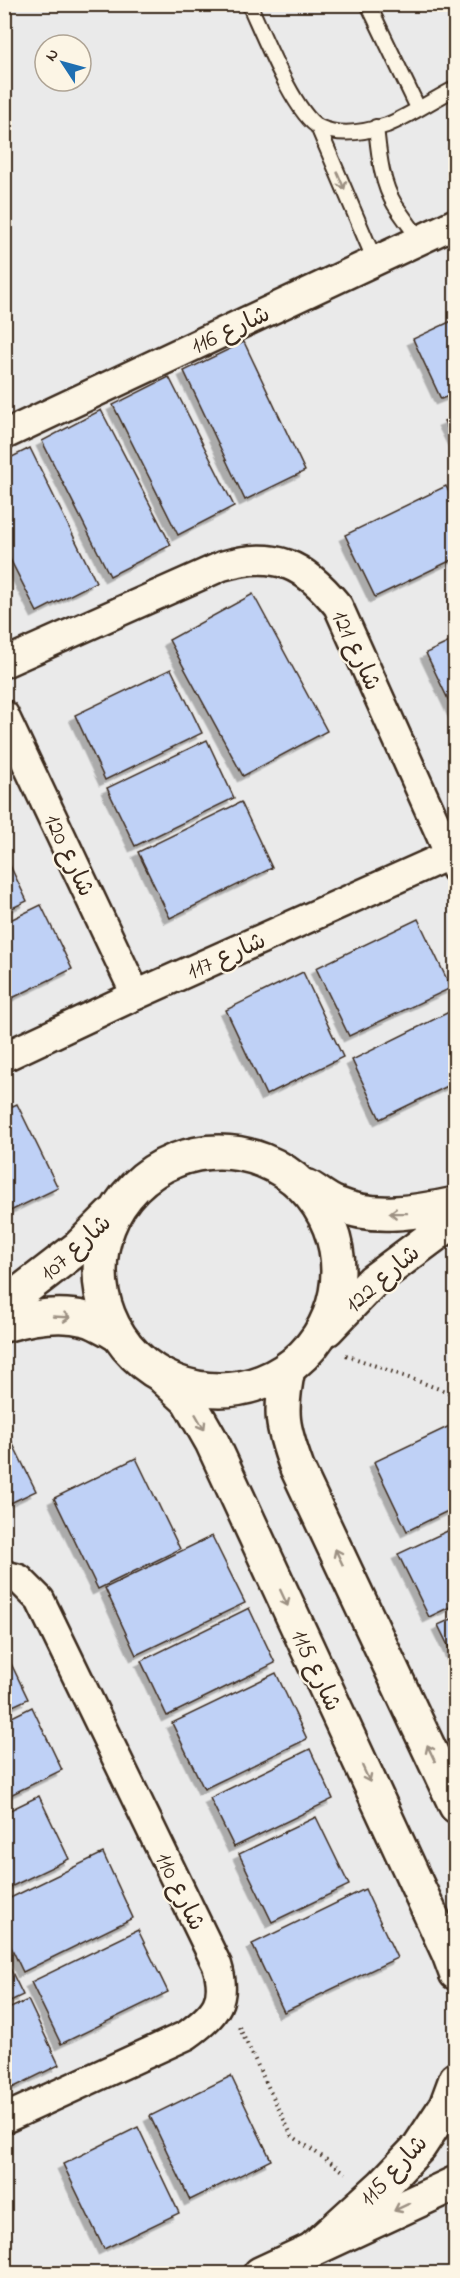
<svg xmlns="http://www.w3.org/2000/svg" width="460" height="2278" viewBox="0 0 460 2278" font-family="'Indie Flower','Playpen Sans Arabic',sans-serif">
  <defs>
    <filter id="shadow"><feDropShadow dx="-5.5" dy="5.5" stdDeviation="0" flood-color="#0004"/></filter>
  </defs>
  <rect width="100%" height="100%" fill="#eaeaea"/>
  <filter id="ink" filterUnits="userSpaceOnUse"><feTurbulence type="fractalNoise" baseFrequency=".0167" numOctaves="2"/><feDisplacementMap in="SourceGraphic" scale="12" xChannelSelector="R" yChannelSelector="G"/><feConvolveMatrix kernelMatrix="1 2 1 2 8 2 1 2 1" color-interpolation-filters="sRGB"/></filter>
  <g filter="url(#ink)">
    <g fill="#bfd1f6" stroke="#3b2a1e" stroke-width="1.5" filter="url(#shadow)">
      <polygon points="456,319 456,393 441,399 413,339"/>
      <polygon points="244,342 305,471 245,500 184,371"/>
      <polygon points="169,377 234,506 178,535 113,405"/>
      <polygon points="101,410 171,545 110,576 42,441"/>
      <polygon points="456,416 456,445 444,421"/>
      <polygon points="30,448 96,582 37,612 4,547 4,461"/>
      <polygon points="446,486 456,507 456,558 375,597 345,535"/>
      <polygon points="253,594 327,731 243,776 169,640"/>
      <polygon points="456,639 456,714 455,714 426,653"/>
      <polygon points="171,669 202,733 105,780 75,715"/>
      <polygon points="207,740 234,798 135,846 107,788"/>
      <polygon points="241,802 272,868 170,918 138,852"/>
      <polygon points="4,853 27,901 4,912"/>
      <polygon points="41,905 72,969 4,1002 4,923"/>
      <polygon points="418,919 451,988 349,1036 316,968"/>
      <polygon points="303,972 343,1057 266,1095 226,1010"/>
      <polygon points="451,1011 456,1020 456,1082 380,1119 352,1060"/>
      <polygon points="17,1104 58,1188 4,1214 4,1110"/>
      <polygon points="456,1423 456,1507 407,1531 374,1462"/>
      <polygon points="4,1426 36,1491 4,1506"/>
      <polygon points="136,1458 180,1549 98,1589 54,1498"/>
      <polygon points="456,1527 456,1604 429,1617 398,1554"/>
      <polygon points="212,1536 245,1603 136,1655 105,1588"/>
      <polygon points="249,1608 275,1663 167,1716 141,1661"/>
      <polygon points="456,1617 456,1662 438,1625"/>
      <polygon points="4,1649 28,1699 4,1710"/>
      <polygon points="276,1673 307,1739 204,1789 172,1723"/>
      <polygon points="32,1707 62,1770 4,1798 4,1721"/>
      <polygon points="310,1749 333,1799 234,1847 210,1798"/>
      <polygon points="39,1796 69,1859 4,1890 4,1813"/>
      <polygon points="316,1817 349,1885 272,1922 239,1854"/>
      <polygon points="103,1853 133,1918 23,1972 4,1932 4,1901"/>
      <polygon points="365,1889 397,1958 284,2012 252,1944"/>
      <polygon points="138,1930 168,1992 61,2044 31,1982"/>
      <polygon points="4,1956 23,1995 4,2004"/>
      <polygon points="28,2000 59,2065 4,2092 4,2011"/>
      <polygon points="231,2076 271,2160 190,2200 150,2116"/>
      <polygon points="138,2127 179,2213 104,2249 63,2164"/>
    </g>
    <g fill="none" stroke-linecap="round" stroke-linejoin="round">
      <defs>
        <g id="lane">
          <path d="M249,4C262,32 295,115 319,127C340,137 366,132 387,125C406,118 436,98 456,88"/>
          <polyline points="368,4 418,108"/>
          <polyline points="318,127 375,261"/>
          <path d="M376,127C379,154 381,182 395,205C403,217 412,229 420,240"/>
        </g>
        <g id="street">
          <polyline points="4,435 456,223"/>
          <path d="M4,663L222,566C275,550 304,564 338,606L456,869"/>
          <polyline points="4,715 136,995"/>
          <polyline points="4,1057 136,995 449,855"/>
          <path d="M4,1575L19,1579L40,1600L217,1965C228,2000 216,2014 187,2035L4,2119"/>
        </g>
        <g id="secondary">
          <circle cx="219" cy="1271" r="119"/>
          <path d="M308,1187C317,1192 326,1200 336,1204C374,1220 417,1212 456,1204"/>
          <polyline points="4,1305 79,1247 111,1215"/>
          <path d="M4,1325C31,1317 59,1312 86,1319C96,1321 107,1329 117,1334"/>
          <polyline points="327,1329 373,1281 456,1219"/>
          <path d="M288,1369C279,1413 282,1427 297,1468L456,1806"/>
          <polyline points="164,1378 188,1400 212,1442 449,1954 456,1973"/>
          <polyline points="313,2249 382,2186 419,2147 446,2106 456,2079"/>
          <polyline points="260,2274 456,2183"/>
        </g>
      </defs>
      <use href="#lane" stroke="#3b2a1e" stroke-width="18"/>
      <use href="#street" stroke="#3b2a1e" stroke-width="33"/>
      <use href="#secondary" stroke="#3b2a1e" stroke-width="38"/>
      <g stroke="#3b2a1e" stroke-width="4" stroke-dasharray="1.5 4.5" stroke-linecap="butt">
        <polyline points="346,1355 456,1395"/>
        <polyline points="239,2027 292,2136 346,2173"/>
      </g>
      <use href="#lane" stroke="#fcf5e5" stroke-width="14"/>
      <use href="#street" stroke="#fcf5e5" stroke-width="28"/>
      <use href="#secondary" stroke="#fcf5e5" stroke-width="33"/>
    </g>
    <defs><path id="oneway-shaft" d="M-6 0H5M1.5-3L5.5 0L1.5 3" fill="none" stroke-width="1.6" stroke-linecap="round" stroke-linejoin="round" transform="scale(1.5)"/></defs>
    <g stroke="#9c9082">
      <use href="#oneway-shaft" transform="translate(341 181) rotate(67)"/>
      <use href="#oneway-shaft" transform="translate(398 1213) rotate(-179)"/>
      <use href="#oneway-shaft" transform="translate(62 1317) rotate(3)"/>
      <use href="#oneway-shaft" transform="translate(200 1422) rotate(60)"/>
      <use href="#oneway-shaft" transform="translate(339 1557) rotate(-115)"/>
      <use href="#oneway-shaft" transform="translate(284 1598) rotate(65)"/>
      <use href="#oneway-shaft" transform="translate(431 1753) rotate(-115)"/>
      <use href="#oneway-shaft" transform="translate(366 1774) rotate(65)"/>
      <use href="#oneway-shaft" transform="translate(402 2207) rotate(155)"/>
    </g>
  </g>
  <g text-anchor="middle" stroke-width="4.5" stroke-linejoin="round" paint-order="stroke">
    <g font-size="24" fill="#3b2a1e" stroke="#fcf5e5">
      <text transform="translate(230 329) rotate(-25)" y="8">شارع 116</text>
      <text transform="translate(357 650) rotate(65)" y="8">شارع 121</text>
      <text transform="translate(70 855) rotate(65)" y="8">شارع 120</text>
      <text transform="translate(226 955) rotate(-24)" y="8">شارع 117</text>
      <text transform="translate(75 1247) rotate(-42)" y="8">شارع 107</text>
      <text transform="translate(382 1278) rotate(-41)" y="8">شارع 122</text>
      <text transform="translate(317 1670) rotate(65)" y="8">شارع 115</text>
      <text transform="translate(181 1891) rotate(64)" y="8">شارع 110</text>
      <text transform="translate(393 2170) rotate(-47)" y="8">شارع 115</text>
    </g>
  </g>
  <rect width="460" height="2278" fill="none" stroke="#fcf5e5" stroke-width="24"/>
  <rect x="12" y="12" width="436" height="2254" fill="none" stroke="#3b2a1e" stroke-width="2" filter="url(#ink)"/>
  <g transform="translate(63 63) rotate(306)"><circle r="28" fill="#fcf5e5" stroke="#afa495" stroke-width="1.5"/>
  <path d="M0-4.5L10 22L0 15L-10 22Z" fill="#1f6fb2"/>
  <text y="-9" font-size="16" font-weight="bold" text-anchor="middle" fill="#3b2a1e">N</text>
  </g>
</svg>
